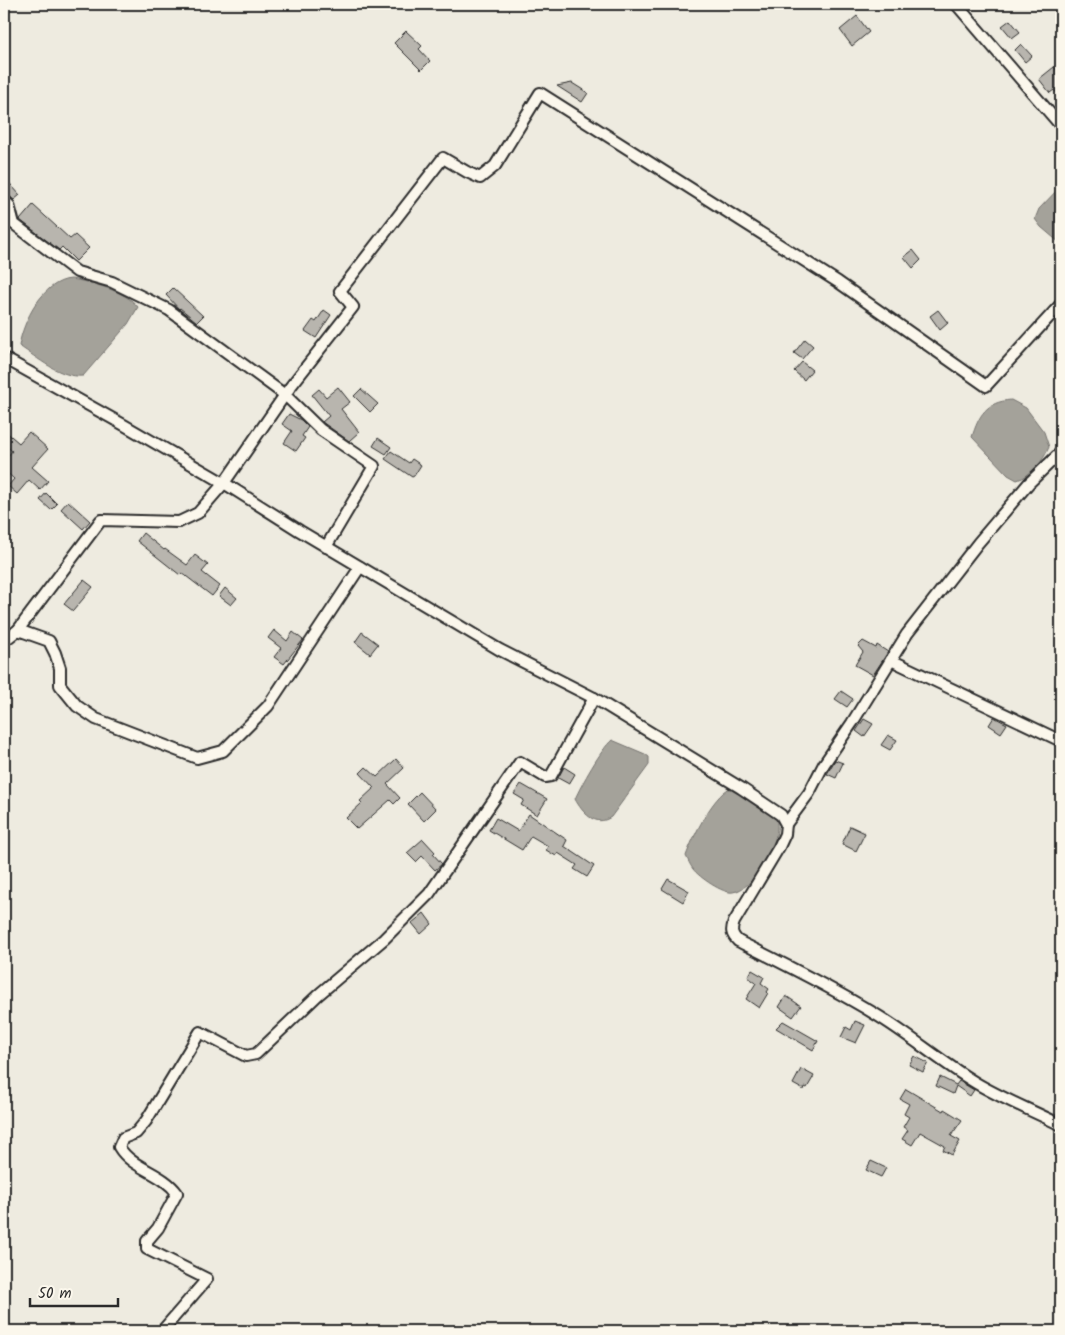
<svg xmlns="http://www.w3.org/2000/svg" width="1065" height="1335" viewBox="0 0 1065 1335" font-family="Kalam,sans-serif">
  <rect width="100%" height="100%" fill="#eeebe0"/>
  <filter id="ink" filterUnits="userSpaceOnUse"><feTurbulence type="fractalNoise" baseFrequency=".02" numOctaves="2"/><feDisplacementMap in="SourceGraphic" scale="10" xChannelSelector="R" yChannelSelector="G"/><feConvolveMatrix kernelMatrix="1 2 1 2 8 2 1 2 1" color-interpolation-filters="sRGB"/></filter>
  <g filter="url(#ink)">
    <g fill="#a4a29a" stroke="#74726e">
      <polygon points="1061,186 1061,244 1041,227 1035,219 1039,209"/>
      <path d="M71,279C90,282 126,291 138,307L128,324L83,376C60,378 38,358 19,346C23,321 43,281 71,279Z"/>
      <path d="M1011,400L1026,408L1044,432L1049,447C1043,461 1032,476 1017,480L1008,475L972,437C979,415 986,402 1011,400Z"/>
      <path d="M612,740L645,754L649,757V765L611,817C595,828 582,812 575,799C581,785 601,749 612,740Z"/>
      <path d="M730,788L740,790L776,816C777,822 778,829 776,835C772,853 753,889 733,892C723,894 699,877 693,869C690,865 688,860 686,856C693,837 712,797 730,788Z"/>
    </g>
    <g fill="#b8b5ae" stroke="#2b2b2b">
      <polygon points="857,16 869,32 852,46 840,30"/>
      <polygon points="1010,20 1020,32 1012,38 1002,26"/>
      <polygon points="406,31 422,46 419,49 430,61 421,70 394,43"/>
      <polygon points="1021,44 1032,56 1025,62 1015,50"/>
      <polygon points="1054,67 1061,75 1061,98 1054,90 1050,93 1039,79"/>
      <polygon points="572,83 588,93 582,102 557,86"/>
      <polygon points="4,177 20,195 14,200 4,191"/>
      <polygon points="33,205 70,239 75,235 89,248 76,261 62,247 59,250 20,220"/>
      <polygon points="913,250 921,260 913,268 904,257"/>
      <polygon points="173,288 203,316 197,322 180,308 179,309 166,295"/>
      <polygon points="324,310 331,315 316,338 305,331 313,320 316,322"/>
      <polygon points="938,310 948,323 940,330 930,316"/>
      <polygon points="805,339 813,346 802,359 794,353"/>
      <polygon points="802,362 812,370 804,380 794,371"/>
      <polygon points="338,387 350,402 341,409 359,432 349,441 322,422 329,416 312,395 319,389 326,397"/>
      <polygon points="361,389 378,404 370,412 354,396"/>
      <polygon points="289,414 301,420 308,427 302,436 305,438 296,451 284,443 292,431 282,424"/>
      <polygon points="4,430 19,443 29,432 48,449 32,467 48,481 40,490 29,480 17,494 8,486 14,479 4,470 4,461 12,451 4,444"/>
      <polygon points="378,438 391,447 386,454 373,446"/>
      <polygon points="391,451 409,463 412,459 421,465 414,476 412,477 385,459"/>
      <polygon points="46,493 57,504 51,510 40,500"/>
      <polygon points="68,501 90,521 83,529 61,509"/>
      <polygon points="143,533 164,550 165,549 187,565 195,555 208,565 202,572 220,586 212,596 182,573 180,575 137,541"/>
      <polygon points="84,580 93,587 73,611 64,604"/>
      <polygon points="225,588 237,598 231,605 219,596"/>
      <polygon points="274,630 287,641 293,632 303,640 284,664 274,657 281,648 268,638"/>
      <polygon points="362,632 378,644 370,654 355,642"/>
      <polygon points="863,641 876,648 877,645 888,652 873,675 855,665 863,652 858,646"/>
      <polygon points="841,691 853,699 847,707 835,699"/>
      <polygon points="994,717 1007,724 1001,733 989,725"/>
      <polygon points="864,719 873,724 864,737 856,731"/>
      <polygon points="888,735 897,740 890,750 881,745"/>
      <polygon points="396,759 404,768 387,784 400,798 394,804 390,800 357,829 346,818 362,803 360,801 374,788 360,773 366,767 377,777"/>
      <polygon points="835,760 843,763 836,778 827,774"/>
      <polygon points="564,767 575,774 569,784 558,778"/>
      <polygon points="521,784 547,799 537,815 521,805 524,800 514,794"/>
      <polygon points="420,792 436,809 424,821 408,804"/>
      <polygon points="529,814 567,840 564,846 594,866 587,877 574,869 577,865 558,853 556,856 546,850 548,846 531,836 522,850 489,830 496,818 518,831"/>
      <polygon points="850,826 865,833 856,851 842,844"/>
      <polygon points="423,839 435,852 433,854 442,864 435,870 422,856 416,862 407,853"/>
      <polygon points="668,879 689,891 683,902 662,889"/>
      <polygon points="424,913 432,924 421,934 412,923"/>
      <polygon points="752,970 764,977 761,983 769,989 767,992 768,993 759,1008 746,999 756,983 748,977"/>
      <polygon points="786,996 801,1006 793,1017 779,1007"/>
      <polygon points="783,1021 818,1041 813,1050 776,1028"/>
      <polygon points="855,1021 865,1025 856,1043 841,1037 846,1027 851,1030"/>
      <polygon points="914,1056 928,1063 923,1072 909,1065"/>
      <polygon points="801,1069 814,1076 807,1088 805,1087 804,1090 793,1084"/>
      <polygon points="940,1077 956,1085 959,1081 974,1090 970,1096 956,1086 953,1094 936,1086"/>
      <polygon points="906,1089 943,1111 944,1109 962,1120 951,1136 960,1141 952,1155 943,1150 945,1146 920,1132 912,1145 902,1139 908,1130 903,1127 909,1117 904,1114 909,1104 900,1099"/>
      <polygon points="871,1161 886,1168 881,1177 866,1170"/>
    </g>
    <g fill="none" stroke-linecap="round" stroke-linejoin="round">
      <defs>
        <g id="minor">
          <polyline points="956,4 1061,126"/>
          <polyline points="4,201 9,205 14,224 77,272 112,282 169,310 285,395 321,430 374,466 326,547"/>
          <path d="M4,358L124,425L224,483L300,531L500,650L594,698L741,788L781,815L786,824L785,834L779,847L734,922C731,930 731,934 738,941C784,964 831,987 875,1014C910,1035 941,1062 976,1083C1003,1099 1033,1111 1061,1125"/>
          <polyline points="18,630 49,641 55,653 60,668 60,685 77,706 96,719 197,758 223,751 268,706 360,567"/>
          <polyline points="4,639 9,637 18,630 101,520 179,522 198,513 224,483 291,386 353,307 340,291 443,158 467,172 480,178 495,166 540,93 838,282 986,386 1061,304"/>
          <polyline points="891,660 1061,741"/>
          <polyline points="786,824 809,793 824,764 852,723 907,634 978,543 1029,483 1061,452"/>
          <path d="M162,1331L207,1279L147,1249V1241L158,1228L177,1193C162,1172 132,1169 119,1147L123,1138L136,1133L146,1121L200,1032L246,1056L256,1054L318,995L384,939L429,894L520,762L545,777L551,776L594,698"/>
        </g>
      </defs>
      <use href="#minor" stroke="#2b2b2b" stroke-width="14"/>
      <use href="#minor" stroke="#fbf7ec" stroke-width="10"/>
    </g>
  </g>
  <rect width="1065" height="1335" fill="none" stroke="#fbf7ec" stroke-width="20"/>
  <rect x="10" y="10" width="1045" height="1315" fill="none" stroke="#2b2b2b" stroke-width="2" filter="url(#ink)"/>
  <path d="M30 1298v8h88v-8" fill="none" stroke="#2b2b2b" stroke-width="2.5"/>
  <text x="38" y="1298" font-size="15" fill="#2b2b2b" stroke="#fbf7ec" stroke-width="4" paint-order="stroke">50 m</text>
</svg>
